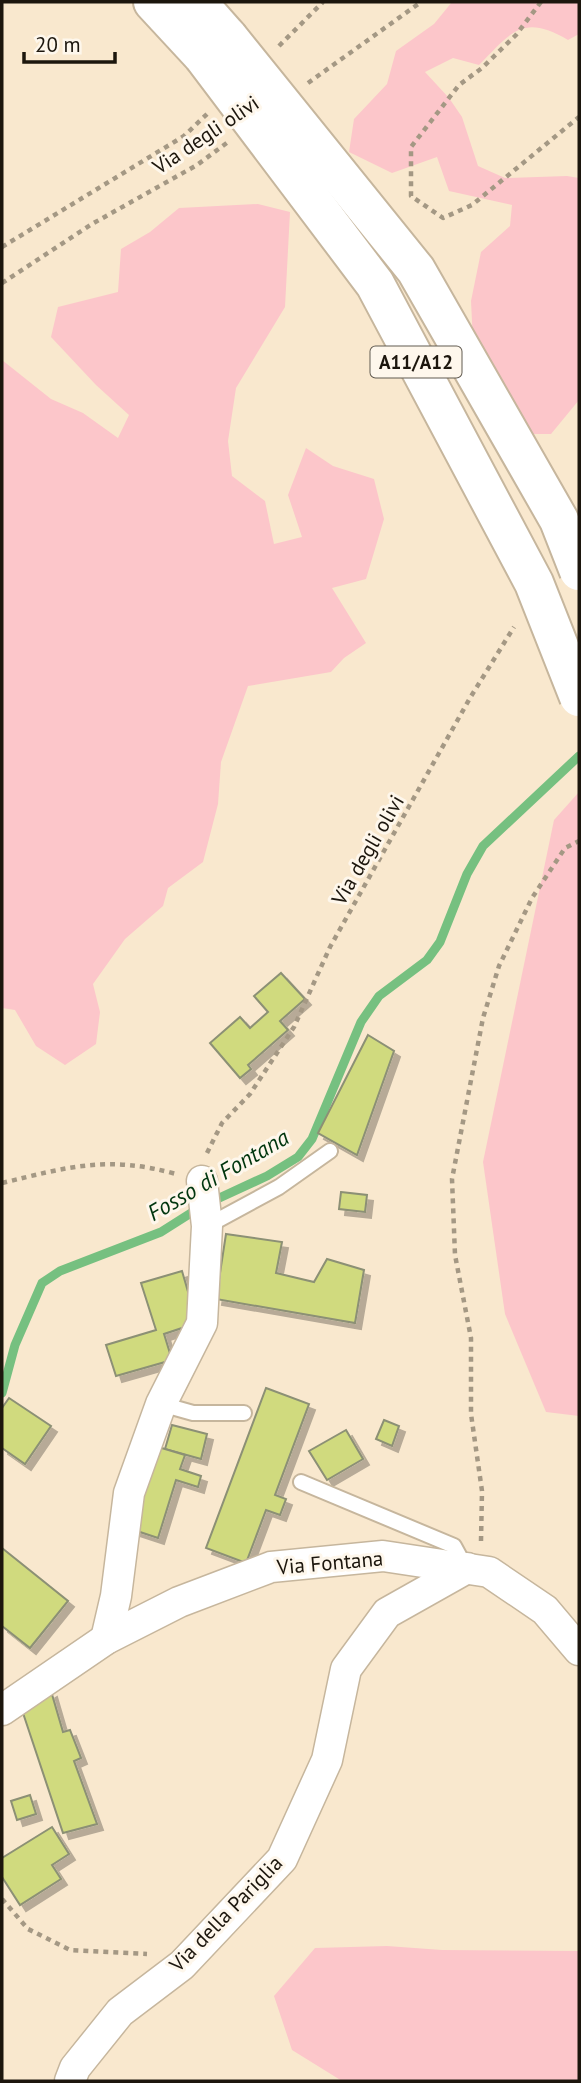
<svg xmlns="http://www.w3.org/2000/svg" width="581" height="2083" viewBox="0 0 581 2083" font-family="'PT Sans',sans-serif">
  <defs>
    <filter id="shadow"><feDropShadow dx="6" dy="6" stdDeviation="0" flood-color="#0004"/></filter>
  </defs>
  <rect width="100%" height="100%" fill="#f9e8ce"/>
  <g fill="#fcc6ca">
    <path d="M452,2H579V34L568,40C522,13 511,33 479,65L453,58L425,72L449,98L462,117L478,166L505,178L567,176L579,178V400L551,434H522L473,342L471,301L481,252L510,226L512,205L449,191L437,157L392,173L349,152L354,119L387,84L396,51L434,24Z"/>
    <polygon points="258,204 290,212 285,307 236,388 228,441 232,476 265,501 274,544 302,537 288,495 306,448 333,466 374,479 384,519 366,579 332,588 366,643 344,658 331,672 248,686 221,762 218,804 203,862 168,888 163,906 125,939 93,984 100,1012 96,1044 65,1065 36,1046 15,1010 2,1008 2,360 51,399 83,413 118,438 129,415 96,385 51,337 58,307 118,292 121,249 150,232 179,208"/>
    <polygon points="579,792 579,1416 546,1412 505,1314 483,1162 554,820"/>
    <polygon points="387,1946 442,1950 579,1951 579,2081 342,2081 292,2050 274,1996 315,1948"/>
  </g>
  <g fill="none" stroke-linecap="round" stroke-linejoin="round">
    <polyline stroke="#76c080" stroke-width="9" points="2,1393 15,1345 42,1283 60,1271 161,1232 202,1206 267,1176 298,1157 312,1139 361,1022 379,996 427,960 440,942 467,874 483,846 579,756"/>
  </g>
  <g fill="#d0da7e" stroke="#8c9075" stroke-width="2" filter="url(#shadow)">
    <polygon points="281,973 305,999 280,1021 288,1030 248,1065 251,1069 240,1078 210,1043 240,1017 250,1028 268,1012 254,996"/>
    <polygon points="368,1035 394,1051 357,1155 318,1133"/>
    <polygon points="341,1192 367,1195 365,1212 339,1209"/>
    <polygon points="226,1234 282,1242 276,1273 314,1282 327,1259 364,1270 355,1323 216,1299"/>
    <polygon points="182,1271 197,1323 164,1334 172,1360 116,1376 106,1345 156,1330 141,1283"/>
    <polygon points="266,1388 309,1404 275,1495 286,1499 280,1515 266,1510 246,1563 206,1548"/>
    <polygon points="9,1398 51,1426 25,1464 2,1448 2,1408"/>
    <polygon points="384,1420 399,1426 392,1446 376,1439"/>
    <polygon points="172,1425 207,1434 201,1459 165,1449"/>
    <polygon points="346,1430 363,1459 327,1480 309,1451"/>
    <polygon points="155,1446 185,1455 180,1469 201,1476 198,1487 176,1480 158,1538 128,1528"/>
    <polygon points="2,1548 68,1601 30,1648 2,1626"/>
    <polygon points="51,1691 63,1732 70,1730 81,1758 74,1761 97,1824 63,1833 22,1710"/>
    <polygon points="30,1795 36,1814 17,1820 11,1801"/>
    <polygon points="52,1827 69,1854 52,1865 61,1879 20,1905 2,1877 2,1858"/>
  </g>
  <g fill="none" stroke-linecap="round" stroke-linejoin="round">
    <defs>
      <g id="lane">
        <polyline points="207,1226 279,1187 330,1151"/>
        <polyline points="161,1404 193,1413 244,1413"/>
        <polyline points="301,1482 454,1546 466,1568"/>
      </g>
      <g id="street">
        <polyline points="106,1639 116,1596 129,1493 161,1404 202,1323 207,1226 202,1181"/>
        <polyline points="2,1710 106,1639 179,1602 271,1567 383,1556 489,1572 545,1610 579,1650"/>
        <polyline points="70,2081 75,2068 120,2012 182,1965 282,1859 327,1760 346,1669 387,1613 467,1568"/>
      </g>
      <g id="highway">
        <polyline points="153,2 203,56"/>
        <polyline points="197,2 228,37"/>
      </g>
    </defs>
    <use href="#lane" stroke="#c6b69d" stroke-width="18"/>
    <use href="#street" stroke="#c6b69d" stroke-width="33"/>
    <use href="#highway" stroke="#c6b69d" stroke-width="42"/>
    <g stroke="#a49884" stroke-width="4.5" stroke-dasharray="5 5" stroke-linecap="butt">
      <polyline points="541,2 516,35 482,68 459,85 411,147 411,196 443,218 472,205 579,117"/>
      <polyline points="279,46 323,2"/>
      <polyline points="308,83 421,2"/>
      <polyline points="2,247 184,136 207,114"/>
      <polyline points="2,283 92,224 197,165 228,142"/>
      <polyline points="207,1153 222,1123 250,1094 294,1027 330,947 470,698 514,627"/>
      <path d="M2,1183C68,1167 108,1155 176,1174"/>
      <polyline points="481,1541 482,1491 471,1414 471,1338 455,1255 452,1179 483,1018 499,966 532,898 565,848 579,841"/>
      <polyline points="2,1899 28,1929 70,1950 147,1954"/>
    </g>
    <use href="#lane" stroke="#fff" stroke-width="14"/>
    <use href="#street" stroke="#fff" stroke-width="30"/>
    <use href="#highway" stroke="#fff" stroke-width="38"/>
    <defs>
      <g id="highway-bridge">
        <polyline points="228,37 416,270 559,520 579,571"/>
        <polyline points="203,56 375,284 534,583 579,697"/>
      </g>
    </defs>
    <use href="#highway-bridge" stroke="#c6b69d" stroke-width="42" stroke-linecap="butt"/>
    <use href="#highway-bridge" stroke="#fff" stroke-width="38"/>
  </g>
  <g text-anchor="middle" stroke-width="6" stroke-linejoin="round" paint-order="stroke">
    <rect fill="#fef7ec" stroke="#605a50" stroke-width="2" x="370.5" y="346.5" width="91" height="31" rx="5"/>
    <g font-size="19" font-weight="bold" fill="#1c160d">
      <text x="416" y="369">A11/A12</text>
    </g>
    <g font-size="21" fill="#1c160d" stroke="#fef7ec">
      <text transform="translate(206 135) rotate(-34)" y="7">Via degli olivi</text>
      <text transform="translate(368 850) rotate(-60)" y="7">Via degli olivi</text>
      <text transform="translate(330 1563) rotate(-5)" y="7">Via Fontana</text>
      <text transform="translate(226 1914) rotate(-46)" y="7">Via della Pariglia</text>
    </g>
    <g font-size="23" font-style="italic" fill="#00360e" stroke="#fef7ec">
      <text transform="translate(218 1175) rotate(-30)" y="8">Fosso di Fontana</text>
    </g>
  </g>
  <rect width="581" height="2083" fill="none" stroke="#1c160d" stroke-width="7"/>
  <path d="M24 52v10h91v-10" fill="none" stroke="#1c160d" stroke-width="3.5"/>
  <text x="35" y="52" font-size="21" fill="#1c160d" stroke="#fef7ec" stroke-width="5" paint-order="stroke">20 m</text>
</svg>
